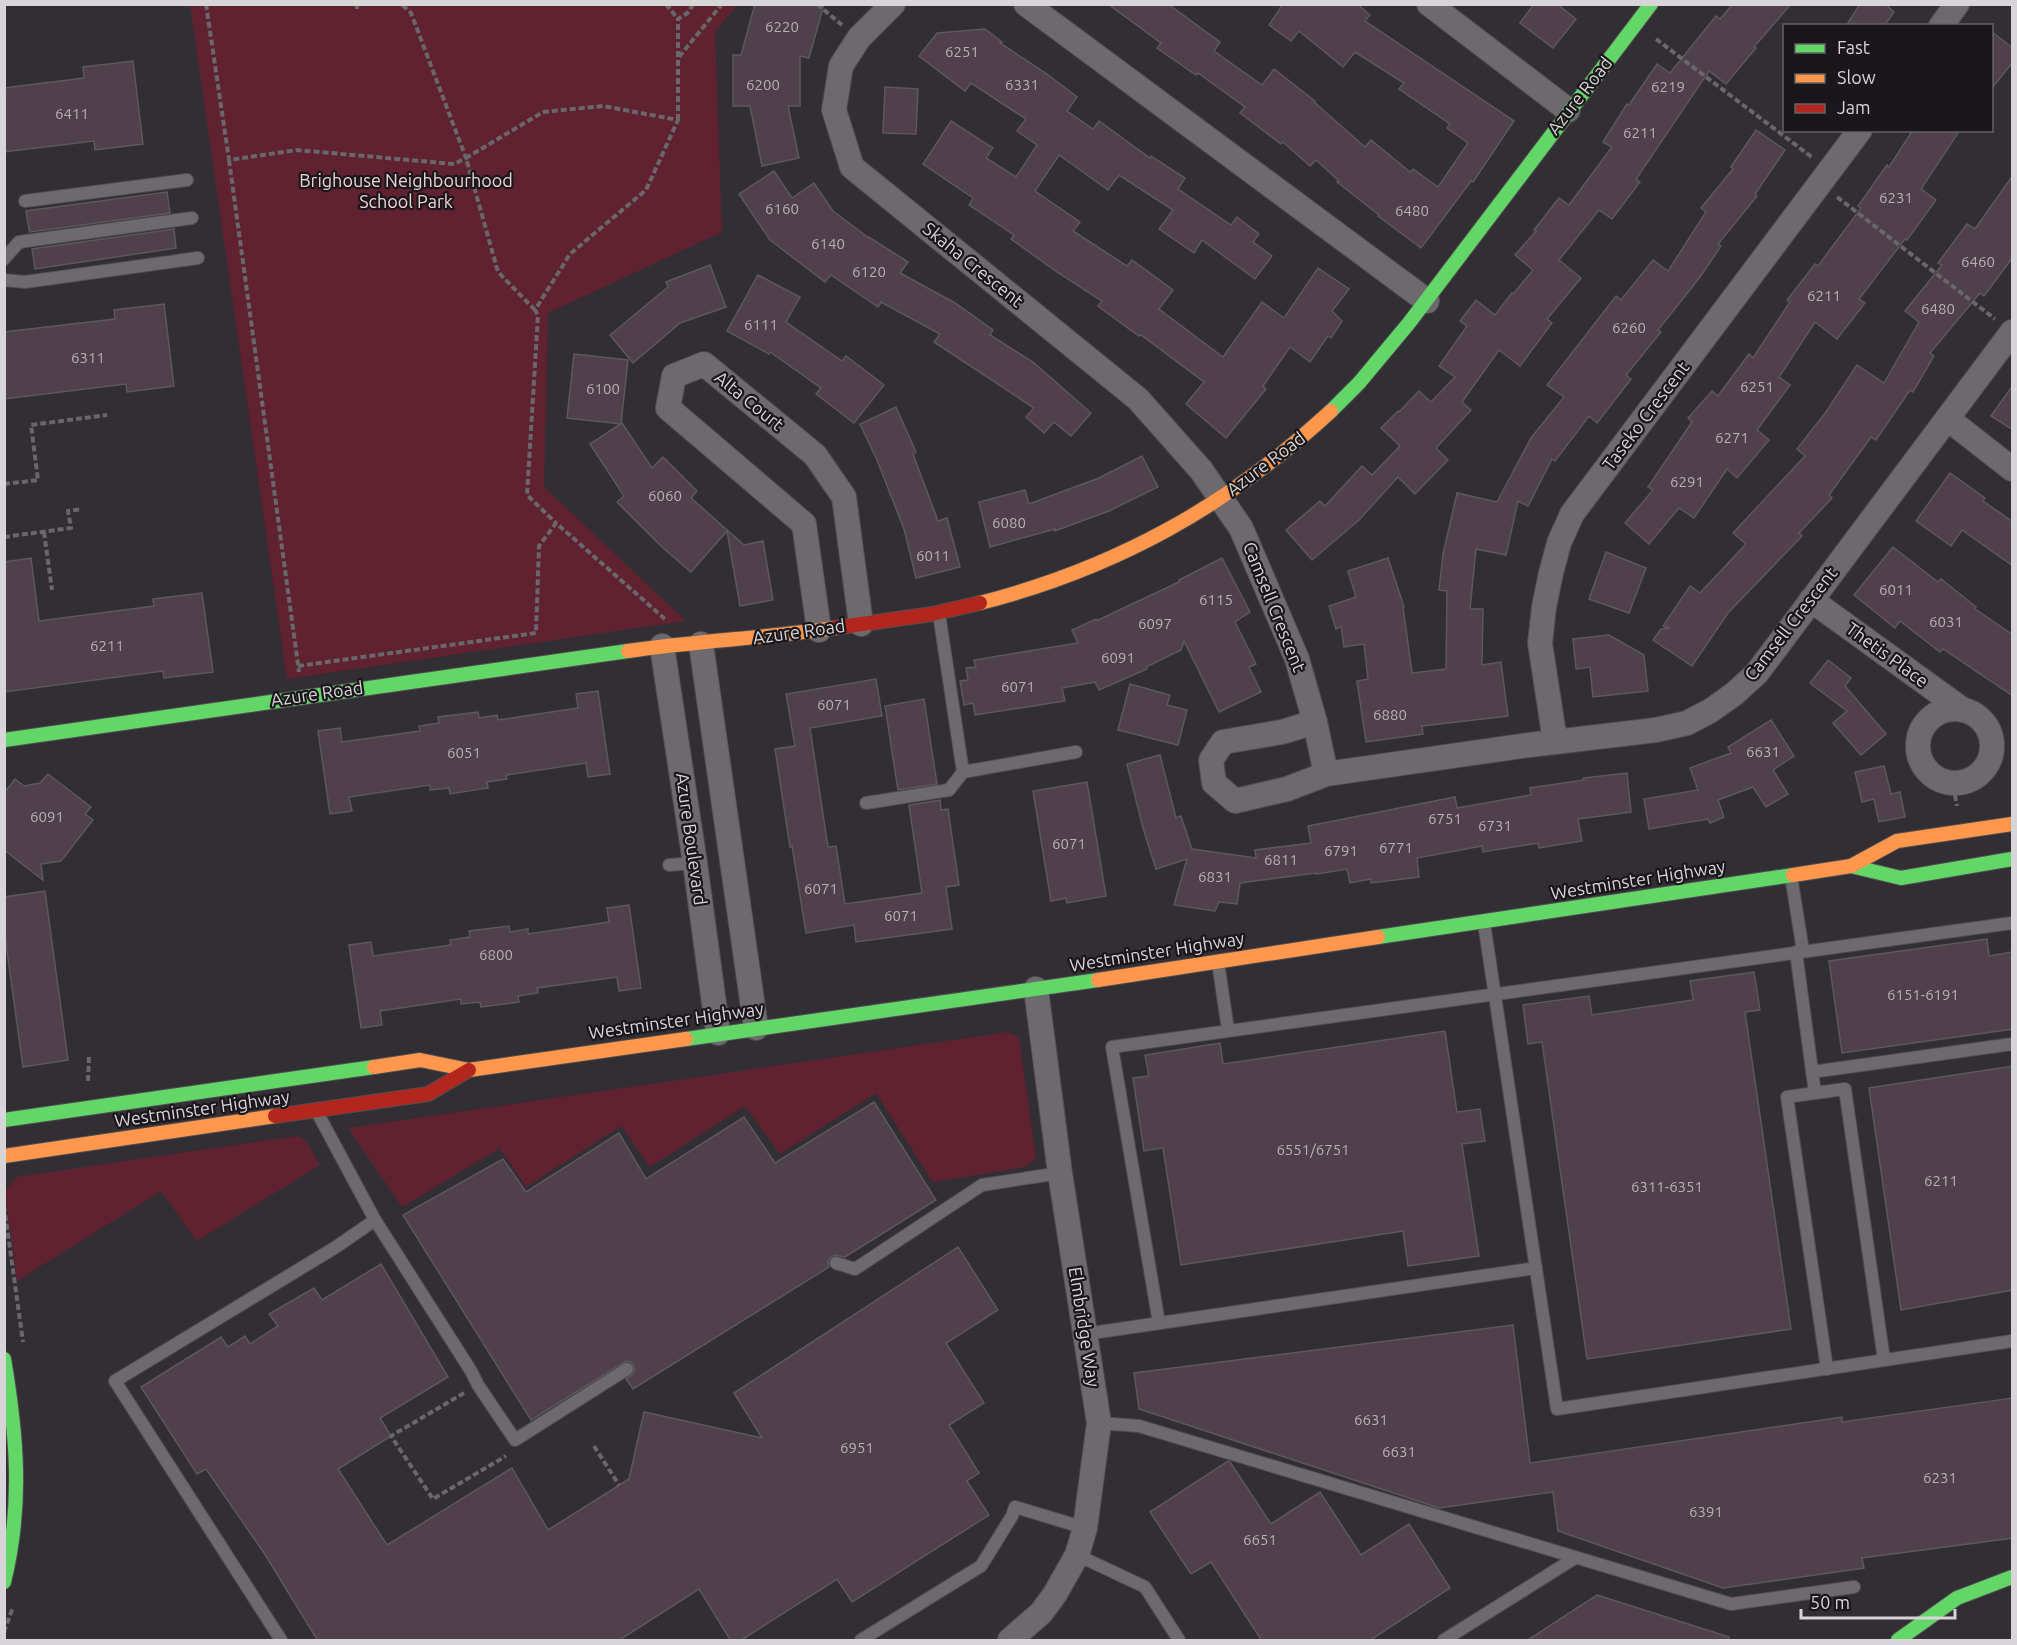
<svg xmlns="http://www.w3.org/2000/svg" width="2017" height="1645" viewBox="0 0 2017 1645" font-family="Ubuntu,sans-serif">
  <rect width="100%" height="100%" fill="#322f34"/>
  <g fill="#602231">
    <polygon points="190,5 737,5 715,32 722,232 548,313 544,487 686,621 287,679"/>
    <polygon points="1008,1032 1019,1038 1036,1158 1025,1167 933,1182 876,1093 780,1154 745,1106 650,1167 621,1126 526,1187 500,1148 402,1207 348,1128"/>
    <polygon points="297,1136 306,1141 320,1165 197,1241 161,1191 17,1281 5,1192 16,1177"/>
  </g>
  <g fill="#50404b" stroke="#5c585c" stroke-width="1.5">
    <polygon points="755,4 824,4 809,58 800,56 800,106 788,106 799,158 762,166 750,106 733,106 733,55 741,55"/>
    <polygon points="1108,4 1168,4 1220,42 1214,51 1262,85 1274,69 1315,101 1314,102 1365,147 1371,140 1410,172 1413,169 1438,187 1468,143 1447,128 1450,124 1399,89 1404,83 1355,52 1343,67 1299,31 1291,41 1269,25 1283,4 1357,4 1370,15 1365,21 1514,121 1473,182 1471,181 1421,248 1378,216 1379,215 1337,182 1339,181 1316,160 1310,166 1283,142 1281,144 1240,113 1245,107 1198,73 1196,75 1157,48 1161,43"/>
    <polygon points="1534,4 1557,4 1576,19 1553,48 1520,23"/>
    <polygon points="1733,4 1791,4 1754,47 1756,48 1726,84 1709,71 1636,179 1640,182 1612,219 1599,210 1559,260 1581,278 1547,319 1552,323 1520,366 1499,350 1462,402 1471,410 1436,448 1448,460 1415,494 1398,477 1359,520 1312,560 1286,530 1320,501 1325,506 1362,466 1372,475 1400,446 1381,428 1398,411 1399,412 1419,391 1431,402 1455,377 1439,366 1467,326 1460,321 1476,300 1495,315 1512,293 1513,294 1533,270 1515,255 1536,231 1534,230 1559,198 1569,205 1612,147 1603,142 1627,104 1629,105 1657,64 1670,73 1716,16 1720,19"/>
    <polygon points="1860,4 1885,4 1894,12 1884,26 1846,26"/>
    <polygon points="985,29 1002,42 1000,43 1047,74 1077,97 1067,111 1093,129 1099,121 1150,158 1151,156 1185,178 1178,189 1231,225 1237,217 1259,234 1253,242 1272,256 1255,279 1202,240 1194,253 1159,229 1173,210 1119,175 1108,190 1059,155 1035,191 1080,222 1073,231 1127,266 1132,260 1173,290 1159,309 1223,357 1262,302 1284,318 1318,268 1349,289 1332,311 1342,321 1331,338 1328,336 1310,362 1290,347 1263,386 1266,389 1226,438 1186,404 1204,382 1141,335 1139,336 1098,306 1102,301 1057,272 1011,239 1014,235 969,205 973,198 923,164 951,121 993,148 986,158 1016,177 1037,145 1017,131 1026,119 971,83 965,91 919,56 937,33"/>
    <polygon points="1992,32 2013,48 2013,62 1992,88"/>
    <polygon points="133,61 143,144 95,150 94,141 4,152 4,88 84,78 83,67"/>
    <polygon points="885,87 918,89 916,134 883,133"/>
    <polygon points="1756,130 1785,150 1755,194 1757,196 1718,244 1721,246 1700,277 1658,330 1661,332 1626,375 1631,379 1597,423 1589,416 1555,461 1552,459 1528,506 1518,501 1506,555 1476,549 1470,609 1483,609 1482,665 1501,662 1508,716 1422,726 1423,734 1366,742 1357,681 1368,679 1364,644 1344,647 1341,626 1336,629 1329,606 1356,597 1348,571 1388,558 1404,607 1403,607 1412,673 1446,669 1447,591 1439,590 1443,554 1457,493 1497,502 1531,438 1564,397 1547,385 1616,296 1621,300 1653,260 1668,271 1706,212 1701,208 1733,169 1731,167"/>
    <polygon points="1913,130 1960,130 1921,189 1936,200 1907,240 1905,239 1859,299 1865,303 1837,339 1815,322 1779,377 1790,385 1757,430 1769,440 1737,478 1727,469 1694,518 1679,508 1649,544 1625,523 1653,490 1648,487 1692,422 1688,418 1712,391 1718,396 1749,354 1753,358 1790,302 1787,300 1815,264 1818,266 1861,208 1858,206 1887,165 1889,167"/>
    <polygon points="774,171 792,198 814,183 833,211 869,238 869,237 908,262 900,273 955,303 993,330 990,335 1033,362 1091,413 1071,436 1054,422 1044,433 1026,417 1034,408 934,342 940,334 881,302 878,307 831,275 825,282 770,240 739,194"/>
    <polygon points="2013,175 2013,257 1984,296 1980,293 1930,353 1934,356 1913,392 1910,390 1876,440 1871,437 1829,495 1832,498 1799,533 1802,536 1728,613 1692,666 1653,640 1661,629 1670,628 1663,626 1690,586 1700,593 1746,544 1733,533 1805,456 1797,449 1826,412 1857,365 1884,383 1919,322 1905,311 1942,265 1938,263 1967,224 1975,229"/>
    <polygon points="167,192 170,213 30,232 29,229 26,211"/>
    <polygon points="174,229 176,248 35,269 32,249"/>
    <polygon points="710,265 726,307 680,323 633,363 610,335 668,287 666,282"/>
    <polygon points="758,275 800,297 786,322 842,361 846,356 884,385 854,423 816,394 821,388 770,352 769,354 727,331"/>
    <polygon points="164,304 174,386 127,392 126,384 4,399 4,332 115,319 114,310"/>
    <polygon points="574,354 628,360 621,424 567,418"/>
    <polygon points="2013,385 2013,430 1991,416"/>
    <polygon points="896,407 916,452 913,454 938,521 947,518 960,567 916,578 904,529 877,460 860,424"/>
    <polygon points="622,423 652,468 663,457 697,491 691,498 744,545 763,541 773,600 740,606 727,531 691,572 663,548 617,502 624,496 590,444"/>
    <polygon points="1142,456 1158,487 1109,511 1055,531 1055,529 990,547 979,502 1025,490 1029,504 1099,478"/>
    <polygon points="1950,473 1985,498 1983,501 2013,522 2013,566 1962,530 1951,546 1916,521"/>
    <polygon points="1893,547 1938,582 1941,579 1976,607 1975,609 2013,635 2013,696 1943,649 1940,652 1900,621 1895,628 1854,595"/>
    <polygon points="1606,552 1646,568 1629,613 1589,599"/>
    <polygon points="31,558 39,621 154,606 153,599 202,593 213,672 164,678 163,671 4,692 4,562"/>
    <polygon points="1222,558 1250,612 1235,622 1256,664 1249,667 1261,692 1219,712 1184,641 1181,650 1146,667 1147,669 1099,690 1095,682 1062,688 1065,701 975,715 973,703 964,705 960,681 968,680 966,668 976,667 974,660 1078,643 1072,630 1096,619 1096,621 1179,582 1179,580"/>
    <polygon points="1609,635 1644,655 1648,691 1593,697 1590,667 1576,669 1573,639"/>
    <polygon points="1828,660 1851,678 1845,686 1886,734 1861,755 1833,723 1847,711 1810,683"/>
    <polygon points="876,679 882,716 810,728 828,847 836,846 845,904 922,893 909,805 940,800 941,810 948,809 959,885 946,887 952,929 856,942 854,925 806,933 792,846 790,847 775,749 795,746 786,694"/>
    <polygon points="1130,684 1170,695 1167,705 1187,710 1178,745 1118,730"/>
    <polygon points="598,691 610,774 588,777 586,763 506,775 507,779 487,782 488,788 450,794 449,788 430,790 430,785 349,797 352,811 330,814 318,731 340,728 342,742 420,731 419,726 439,723 438,717 478,712 479,718 497,715 498,720 578,708 576,694"/>
    <polygon points="924,699 937,784 898,790 885,706"/>
    <polygon points="1771,720 1794,756 1773,770 1788,794 1766,807 1753,787 1718,800 1724,817 1710,823 1708,819 1649,829 1644,799 1698,790 1690,768 1731,753 1728,747"/>
    <polygon points="1160,755 1176,818 1181,816 1192,849 1256,858 1255,850 1311,843 1308,826 1455,797 1457,808 1531,795 1530,788 1584,780 1583,778 1627,773 1631,812 1578,819 1582,841 1539,848 1538,843 1483,852 1482,846 1417,858 1419,877 1371,883 1371,879 1350,883 1347,869 1316,874 1316,873 1240,883 1237,904 1219,902 1215,911 1174,905 1187,859 1156,869 1143,828 1127,764"/>
    <polygon points="1884,766 1891,794 1900,792 1905,817 1879,822 1874,799 1862,802 1855,772"/>
    <polygon points="48,774 91,807 85,814 93,820 61,861 41,864 43,880 4,850 4,793 15,779 24,786 40,783"/>
    <polygon points="1087,782 1106,896 1067,903 1066,898 1051,901 1033,791"/>
    <polygon points="45,891 68,1060 23,1067 4,929 4,897"/>
    <polygon points="629,905 641,988 619,991 617,977 537,988 538,993 518,996 519,1002 481,1007 480,1002 461,1004 461,999 380,1011 382,1025 361,1028 349,945 371,942 373,956 451,945 450,940 470,937 469,931 509,926 510,932 528,929 528,934 609,922 607,908"/>
    <polygon points="1987,939 1989,956 2013,952 2013,1029 1842,1053 1829,961"/>
    <polygon points="1754,972 1760,1010 1745,1012 1791,1329 1587,1359 1542,1042 1528,1044 1523,1005 1589,996 1592,1015 1693,1000 1690,981"/>
    <polygon points="1445,1031 1457,1112 1480,1109 1485,1141 1462,1144 1479,1256 1408,1266 1403,1231 1181,1265 1163,1148 1144,1151 1133,1078 1149,1076 1145,1055 1220,1043 1223,1064"/>
    <polygon points="2013,1066 2013,1290 1901,1310 1869,1088"/>
    <polygon points="874,1102 936,1200 845,1257 835,1255 831,1257 828,1261 829,1267 633,1389 626,1379 634,1373 635,1368 631,1362 626,1361 531,1420 403,1215 503,1159 526,1192 619,1133 646,1179 744,1117 775,1163"/>
    <polygon points="958,1247 998,1310 946,1343 984,1403 949,1425 979,1473 967,1481 989,1515 852,1602 837,1579 740,1641 731,1641 699,1589 618,1641 318,1641 264,1553 206,1469 197,1474 141,1387 221,1337 228,1347 245,1336 250,1344 278,1326 269,1314 314,1288 322,1300 381,1264 448,1377 380,1418 391,1436 338,1469 387,1545 512,1468 548,1530 629,1479 644,1412 762,1438 734,1393"/>
    <polygon points="1513,1325 1530,1463 1842,1417 1842,1422 2013,1398 2013,1538 1862,1558 1864,1568 1723,1588 1558,1531 1553,1492 1439,1508 1139,1409 1134,1373"/>
    <polygon points="1228,1461 1230,1462 1271,1524 1320,1492 1361,1555 1409,1524 1450,1588 1369,1641 1262,1641 1211,1562 1191,1574 1150,1512"/>
    <polygon points="1597,1595 1729,1637 1728,1641 1526,1641"/>
  </g>
  <g fill="none" stroke-linecap="round" stroke-linejoin="round">
    <defs>
      <g id="lane">
        <polyline points="25,201 187,180"/>
        <polyline points="4,259 19,242 192,218"/>
        <polyline points="4,280 25,282 198,258"/>
        <polyline points="939,614 963,772 1076,752"/>
        <polyline points="866,803 949,790 963,772"/>
        <polyline points="669,865 695,863"/>
        <polyline points="1791,876 1803,951"/>
        <polyline points="1484,923 1557,1409 2012,1341"/>
        <polyline points="1796,952 1815,1093 1787,1097 1827,1369"/>
        <polyline points="1218,962 1228,1030"/>
        <polyline points="1812,1072 2012,1044"/>
        <polyline points="1815,1093 1845,1089 1884,1360"/>
        <polyline points="317,1112 375,1220 471,1371 478,1385 515,1440 627,1369"/>
        <polyline points="836,1263 855,1269 982,1185 1060,1173"/>
        <polyline points="1159,1323 1112,1047 2012,923"/>
        <polyline points="1085,1334 1536,1268"/>
        <polyline points="1099,1423 1139,1426 1731,1604 1854,1587"/>
        <polyline points="1077,1555 1145,1587 1179,1640"/>
        <polyline points="281,1640 115,1381 336,1247 375,1220"/>
        <polyline points="861,1640 981,1566 1012,1516 1015,1507 1085,1528"/>
        <polyline points="1444,1640 1575,1558"/>
      </g>
      <g id="street">
        <polyline points="893,4 859,38 841,66 834,110 852,167 1138,399 1201,470 1241,528 1297,659 1315,722 1326,774"/>
        <polyline points="1026,4 1427,301"/>
        <polyline points="1429,4 1568,110"/>
        <polyline points="1941,26 1957,4"/>
        <polyline points="1948,419 2012,469"/>
        <polyline points="1811,600 1963,710"/>
        <polyline points="819,630 804,524 668,408 674,376 704,364 815,455 844,497 861,624"/>
        <polyline points="701,644 756,1028"/>
        <polyline points="662,646 695,863 718,1033"/>
        <circle cx="1955" cy="746" r="37"/>
        <polyline points="1315,722 1282,732 1223,742 1211,760 1214,783 1235,801 1287,789 1326,774 1529,745 1656,730 1687,723 1710,711 1734,694 1757,673 2012,332"/>
        <polyline points="1555,741 1540,643 1544,607 1551,573 1559,543 1572,514 1860,130"/>
        <polyline points="1010,1640 1041,1613 1055,1594 1077,1555 1085,1528 1099,1423 1060,1173 1036,989"/>
      </g>
      <g id="fast">
        <polyline points="1331,411 1359,383 1409,323 1651,4"/>
        <polyline points="4,740 628,651"/>
        <polyline points="1851,866 1901,878 2012,859"/>
        <polyline points="1378,937 1793,875"/>
        <polyline points="686,1039 1098,980"/>
        <polyline points="4,1120 374,1067"/>
        <path d="M4,1359C17,1436 23,1505 4,1582"/>
        <polyline points="1898,1640 1957,1598 2012,1577"/>
      </g>
      <g id="slow">
        <path d="M980,603C1116,568 1228,506 1331,411"/>
        <path d="M628,651C697,641 766,638 834,628"/>
        <polyline points="1793,875 1851,866 1897,841 2012,824"/>
        <polyline points="1098,980 1378,937"/>
        <polyline points="374,1067 420,1060 469,1070 686,1039"/>
        <polyline points="4,1156 275,1116"/>
      </g>
      <g id="jam">
        <polyline points="834,628 932,614 980,603"/>
        <polyline points="275,1116 428,1094 469,1070"/>
      </g>
    </defs>
    <use href="#lane" stroke="#504d51" stroke-width="14"/>
    <use href="#street" stroke="#504d51" stroke-width="26"/>
    <use href="#fast" stroke="#504d51" stroke-width="16"/>
    <use href="#slow" stroke="#504d51" stroke-width="16"/>
    <use href="#jam" stroke="#504d51" stroke-width="16"/>
    <g stroke="#69676a" stroke-width="4" stroke-dasharray="6 3" stroke-linecap="butt">
      <polyline points="206,4 229,160 297,150 454,164 466,158 411,13 401,4"/>
      <polyline points="666,4 678,19"/>
      <polyline points="817,4 842,25"/>
      <polyline points="357,9 357,4"/>
      <polyline points="1656,39 1813,158"/>
      <polyline points="679,57 722,4"/>
      <polyline points="678,120 678,19 689,12 693,4"/>
      <polyline points="229,160 299,672"/>
      <polyline points="1837,197 1995,319"/>
      <polyline points="535,310 498,272 466,158 543,112 603,106 678,120 646,190 570,254 535,310 538,315 527,495 556,523"/>
      <polyline points="4,484 38,480 31,425 107,415"/>
      <polyline points="44,532 52,590"/>
      <polyline points="4,537 71,528 68,511 82,509"/>
      <polyline points="298,666 536,633 539,546 556,523 665,619"/>
      <polyline points="1955,795 1957,806"/>
      <polyline points="88,1081 89,1055"/>
      <polyline points="4,1206 23,1342"/>
      <polyline points="464,1393 391,1436 433,1499 506,1456"/>
      <polyline points="594,1446 619,1485"/>
      <polyline points="4,1632 13,1607"/>
    </g>
    <use href="#lane" stroke="#6d6a6e" stroke-width="12"/>
    <use href="#street" stroke="#6d6a6e" stroke-width="24"/>
    <use href="#fast" stroke="#63d668" stroke-width="14"/>
    <use href="#slow" stroke="#ff974d" stroke-width="14"/>
    <use href="#jam" stroke="#b3261e" stroke-width="14"/>
  </g>
  <g text-anchor="middle" stroke-width="4.5" stroke-linejoin="round" paint-order="stroke">
    <g font-size="15" fill="#b6b0b6">
      <text x="782" y="32">6220</text>
      <text x="962" y="57">6251</text>
      <text x="763" y="90">6200</text>
      <text x="1022" y="90">6331</text>
      <text x="1668" y="92">6219</text>
      <text x="72" y="119">6411</text>
      <text x="1640" y="138">6211</text>
      <text x="1896" y="203">6231</text>
      <text x="782" y="214">6160</text>
      <text x="1412" y="216">6480</text>
      <text x="828" y="249">6140</text>
      <text x="1978" y="267">6460</text>
      <text x="869" y="277">6120</text>
      <text x="1824" y="301">6211</text>
      <text x="1938" y="314">6480</text>
      <text x="761" y="330">6111</text>
      <text x="1629" y="333">6260</text>
      <text x="88" y="363">6311</text>
      <text x="1757" y="392">6251</text>
      <text x="603" y="394">6100</text>
      <text x="1732" y="443">6271</text>
      <text x="1687" y="487">6291</text>
      <text x="665" y="501">6060</text>
      <text x="1009" y="528">6080</text>
      <text x="933" y="561">6011</text>
      <text x="1896" y="595">6011</text>
      <text x="1216" y="605">6115</text>
      <text x="1946" y="627">6031</text>
      <text x="1155" y="629">6097</text>
      <text x="107" y="651">6211</text>
      <text x="1118" y="663">6091</text>
      <text x="1018" y="692">6071</text>
      <text x="834" y="710">6071</text>
      <text x="1390" y="720">6880</text>
      <text x="1763" y="757">6631</text>
      <text x="464" y="758">6051</text>
      <text x="47" y="822">6091</text>
      <text x="1445" y="824">6751</text>
      <text x="1495" y="831">6731</text>
      <text x="1069" y="849">6071</text>
      <text x="1396" y="853">6771</text>
      <text x="1341" y="856">6791</text>
      <text x="1281" y="865">6811</text>
      <text x="1215" y="882">6831</text>
      <text x="821" y="894">6071</text>
      <text x="901" y="921">6071</text>
      <text x="496" y="960">6800</text>
      <text x="1923" y="1000">6151-6191</text>
      <text x="1313" y="1155">6551/6751</text>
      <text x="1941" y="1186">6211</text>
      <text x="1667" y="1192">6311-6351</text>
      <text x="1371" y="1425">6631</text>
      <text x="857" y="1453">6951</text>
      <text x="1399" y="1457">6631</text>
      <text x="1940" y="1483">6231</text>
      <text x="1706" y="1517">6391</text>
      <text x="1260" y="1545">6651</text>
    </g>
    <g font-size="18" fill="#d8d5d9" stroke="#1a171a">
      <text transform="translate(1580 96) rotate(-52)" y="6">Azure Road</text>
      <text transform="translate(973 265) rotate(39)" y="6">Skaha Crescent</text>
      <text transform="translate(749 401) rotate(39)" y="6">Alta Court</text>
      <text transform="translate(1646 416) rotate(-53)" y="6">Taseko Crescent</text>
      <text transform="translate(1266 464) rotate(-37)" y="6">Azure Road</text>
      <text transform="translate(1274 607) rotate(68)" y="6">Camsell Crescent</text>
      <text transform="translate(1791 624) rotate(-52)" y="6">Camsell Crescent</text>
      <text transform="translate(799 632) rotate(-8)" y="6">Azure Road</text>
      <text transform="translate(1887 655) rotate(36)" y="6">Thetis Place</text>
      <text transform="translate(317 694) rotate(-8)" y="6">Azure Road</text>
      <text transform="translate(691 839) rotate(82)" y="6">Azure Boulevard</text>
      <text transform="translate(1638 880) rotate(-9)" y="6">Westminster Highway</text>
      <text transform="translate(1157 952) rotate(-9)" y="6">Westminster Highway</text>
      <text transform="translate(676 1021) rotate(-8)" y="6">Westminster Highway</text>
      <text transform="translate(202 1109) rotate(-8)" y="6">Westminster Highway</text>
      <text transform="translate(1084 1327) rotate(81)" y="6">Elmbridge Way</text>
    </g>
    <g font-size="18" fill="#edd2d5" stroke="#1a171a">
      <text x="406" y="187">Brighouse Neighbourhood<tspan x="406" dy="21">School Park</tspan></text>
    </g>
  </g>
  <rect width="2017" height="1645" fill="none" stroke="#d8d5d9" stroke-width="12"/>
  <rect x="1783" y="24" width="210" height="108" fill="#1a171a" stroke="#666366" stroke-width="1.5"/>
  <rect x="1795" y="44" width="30" height="9" fill="#63d668" stroke="#666366" stroke-width="1.5"/>
  <text x="1837" y="54" font-size="18" fill="#d8d5d9">Fast</text>
  <rect x="1795" y="74" width="30" height="9" fill="#ff974d" stroke="#666366" stroke-width="1.5"/>
  <text x="1837" y="84" font-size="18" fill="#d8d5d9">Slow</text>
  <rect x="1795" y="104" width="30" height="9" fill="#b3261e" stroke="#666366" stroke-width="1.5"/>
  <text x="1837" y="114" font-size="18" fill="#d8d5d9">Jam</text>
  <path d="M1801 1609v9h154v-9" fill="none" stroke="#d8d5d9" stroke-width="3"/>
  <text x="1810" y="1609" font-size="18" fill="#d8d5d9" stroke="#1a171a" stroke-width="4.5" paint-order="stroke">50 m</text>
</svg>
